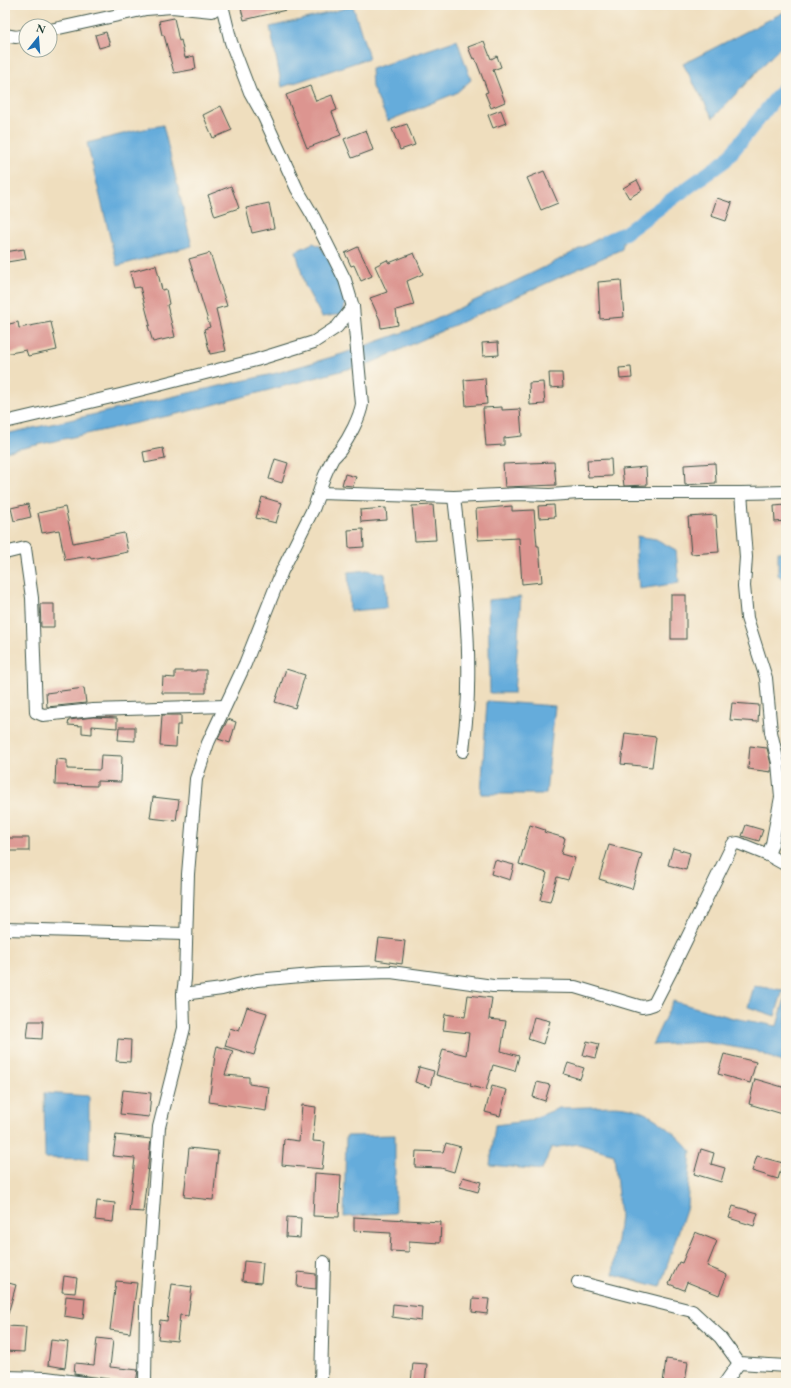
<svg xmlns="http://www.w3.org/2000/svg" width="791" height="1388" viewBox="0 0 791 1388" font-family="'EB Garamond',serif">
  <rect width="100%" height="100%" fill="#fbf7ec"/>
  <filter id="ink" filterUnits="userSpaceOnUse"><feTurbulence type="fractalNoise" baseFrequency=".025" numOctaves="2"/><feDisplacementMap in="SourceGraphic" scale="8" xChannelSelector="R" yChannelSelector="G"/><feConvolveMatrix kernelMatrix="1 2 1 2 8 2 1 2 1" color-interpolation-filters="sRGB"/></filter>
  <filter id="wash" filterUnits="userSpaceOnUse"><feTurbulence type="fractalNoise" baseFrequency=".012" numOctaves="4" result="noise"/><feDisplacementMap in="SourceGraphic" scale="16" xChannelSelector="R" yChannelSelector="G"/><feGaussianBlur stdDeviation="0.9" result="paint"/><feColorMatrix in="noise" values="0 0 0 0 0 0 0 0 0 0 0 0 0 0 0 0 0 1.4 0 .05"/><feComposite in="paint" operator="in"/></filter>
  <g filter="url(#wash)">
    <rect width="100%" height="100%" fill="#efdebe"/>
    <g fill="#65acdb" stroke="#427488">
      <polygon points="353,6 369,58 282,87 270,27 313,17"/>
      <polygon points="786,11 786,41 713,118 683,64"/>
      <polygon points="457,40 471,80 456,93 388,121 372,87 371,69"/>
      <polygon points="163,125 192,246 117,266 87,143 135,131"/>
      <polygon points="609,233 625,233 622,249 371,363 186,412 5,452 5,434 65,421 277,373 342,354 424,325 547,266"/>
      <polygon points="313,243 320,246 348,290 343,314 322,317 305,286 296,251"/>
      <polygon points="637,536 656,539 676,550 679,583 639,589 636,556"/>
      <polygon points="786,551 786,581 778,575 778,552"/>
      <polygon points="368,570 385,574 387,608 350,611 348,572"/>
      <polygon points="521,597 514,693 490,693 488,600"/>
      <polygon points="487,701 555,706 546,794 481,794"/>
      <polygon points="754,986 783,990 775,1016 748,1007"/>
      <polygon points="786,995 786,1064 756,1051 704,1042 652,1045 673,1001 733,1018 777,1026"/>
      <polygon points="44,1093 89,1096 89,1159 45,1158"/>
      <path d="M587,1107C600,1107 613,1105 625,1107C648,1109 676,1133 691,1151L687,1206L660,1287L613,1274L620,1216L614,1154L578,1144L551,1148L542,1170L490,1165L495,1125L527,1121L559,1108Z"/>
      <polygon points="395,1135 395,1213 344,1217 346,1136"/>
    </g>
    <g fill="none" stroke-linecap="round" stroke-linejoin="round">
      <polyline stroke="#65acdb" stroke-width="14" points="607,241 625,233 726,160 786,85"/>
    </g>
    <g id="blocks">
      <g fill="#dc9590">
        <polygon points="240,5 289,5 290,9 244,20"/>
        <polygon points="174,18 179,41 181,40 185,58 194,56 196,69 174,73 164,35 162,35 159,21"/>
        <polygon points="106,32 110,45 99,48 95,35"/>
        <polygon points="484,41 491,59 497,56 501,67 493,70 505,102 491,108 485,93 488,92 475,58 473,59 468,47"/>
        <polygon points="310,86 316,101 332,95 337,110 332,112 341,135 307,148 286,95"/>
        <polygon points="221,106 232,130 213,138 203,115"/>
        <polygon points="501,110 506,123 493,128 488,115"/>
        <polygon points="407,124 415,145 400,150 392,129"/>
        <polygon points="366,130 373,150 352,158 344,139"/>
        <polygon points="544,171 558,203 541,210 527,178"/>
        <polygon points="637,180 642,190 629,198 623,188"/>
        <polygon points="231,186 239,208 215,216 208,195"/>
        <polygon points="717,198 732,203 726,221 711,216"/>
        <polygon points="269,203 274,228 252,233 246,208"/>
        <polygon points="358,247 372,276 361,281 354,265 351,266 345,253"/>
        <polygon points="24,249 26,259 7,262 5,252"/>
        <polygon points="210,253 227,306 216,309 226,351 210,354 204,329 210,327 189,259"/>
        <polygon points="414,253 423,274 407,281 414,305 396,310 398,325 381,328 380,320 370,298 387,292 375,266 387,260 389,263"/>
        <polygon points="156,265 162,290 166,289 169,304 167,305 175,337 153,342 148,326 150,325 140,287 134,288 130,272"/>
        <polygon points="621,280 624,317 600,319 598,282"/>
        <polygon points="18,322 19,328 51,322 57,350 28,356 26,350 5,354 5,325"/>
        <polygon points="498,342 499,355 483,356 482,343"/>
        <polygon points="631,367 632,378 620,379 619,368"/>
        <polygon points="549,373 562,373 563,387 550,388"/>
        <polygon points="485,378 487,404 466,406 464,380"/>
        <polygon points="543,382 545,404 530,405 529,383"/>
        <polygon points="502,407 502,410 520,409 522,436 504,438 504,445 486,446 483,408"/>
        <polygon points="163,448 165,459 145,463 143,452"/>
        <polygon points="275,459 288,463 282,483 269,479"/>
        <polygon points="611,459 612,476 588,477 587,460"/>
        <polygon points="554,462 556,485 505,487 503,464"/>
        <polygon points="715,463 716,483 685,485 684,465"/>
        <polygon points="646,467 647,485 624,486 622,469"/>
        <polygon points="345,474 356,477 353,486 342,485"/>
        <polygon points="262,497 282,503 276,523 256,518"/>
        <polygon points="28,504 31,517 14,521 11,508"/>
        <polygon points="433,505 436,540 415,541 412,506"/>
        <polygon points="554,505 555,517 539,518 538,506"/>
        <polygon points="786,505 786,521 775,522 774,506"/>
        <polygon points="512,506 512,511 534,510 537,546 539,546 542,582 522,584 519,538 478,540 476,509"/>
        <polygon points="65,507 73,543 124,533 128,552 91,559 90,556 65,560 59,530 42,533 38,513"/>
        <polygon points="386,508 387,520 361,522 360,510"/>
        <polygon points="716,515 719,552 691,554 688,517"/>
        <polygon points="363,529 364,547 349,548 348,530"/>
        <rect x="671" y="595" width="15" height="44"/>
        <polygon points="40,604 54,604 54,627 41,627"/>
        <polygon points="286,669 305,675 295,708 275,702"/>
        <polygon points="196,670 206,670 206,693 162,693 163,677 175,678 175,671 196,671"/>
        <polygon points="84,688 86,703 47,707 46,693"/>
        <polygon points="732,703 759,705 758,722 730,720"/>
        <polygon points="162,715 181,715 181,725 177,725 176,747 160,746"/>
        <polygon points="93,717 117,718 117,728 92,726 92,734 82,733 82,726 68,725 69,720"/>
        <polygon points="228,719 236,722 230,743 218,739"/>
        <polygon points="119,727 135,727 135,741 118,740"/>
        <polygon points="625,733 656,737 652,767 621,764"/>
        <polygon points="750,746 767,748 771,764 771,772 748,769"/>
        <polygon points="101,755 122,756 121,782 97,781 97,786 55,785 56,759 67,760 67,769 100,770"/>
        <polygon points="153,797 179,800 176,821 150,818"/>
        <polygon points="530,825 545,830 544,832 565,838 561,854 575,858 568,880 557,877 550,902 540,900 547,873 519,864"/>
        <polygon points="746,825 763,830 759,841 742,836"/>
        <rect x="5" y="838" width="24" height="13"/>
        <polygon points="609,845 642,854 632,889 599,879"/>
        <polygon points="673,848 690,853 686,870 668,865"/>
        <polygon points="495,860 514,865 510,880 491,874"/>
        <polygon points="379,938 405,941 402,964 376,960"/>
        <polygon points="468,995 492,998 489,1019 506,1021 501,1051 519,1056 515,1071 493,1065 486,1090 470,1086 471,1084 436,1075 443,1049 466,1055 469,1033 443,1030 445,1014 465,1017"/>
        <polygon points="247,1007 267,1013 254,1055 225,1046 230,1028 239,1031"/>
        <polygon points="534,1017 550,1021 543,1044 528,1039"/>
        <polygon points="29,1021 43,1021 42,1039 27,1038"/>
        <polygon points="118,1039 131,1040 130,1062 116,1061"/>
        <polygon points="587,1041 599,1044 595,1058 583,1055"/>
        <polygon points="217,1046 233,1051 225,1075 249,1077 249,1084 269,1087 266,1111 209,1102 215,1055"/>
        <polygon points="724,1054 756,1062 750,1083 718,1074"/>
        <polygon points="568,1063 584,1068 580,1079 564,1074"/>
        <polygon points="419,1067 434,1071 430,1087 415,1082"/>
        <polygon points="755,1079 786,1088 786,1115 749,1104"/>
        <polygon points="537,1082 550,1085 545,1101 533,1097"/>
        <polygon points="492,1086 507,1090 500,1116 485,1112"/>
        <polygon points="123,1090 151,1093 149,1117 120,1114"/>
        <polygon points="302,1105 316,1107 313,1141 325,1142 322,1169 282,1165 284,1139 299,1141"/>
        <polygon points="116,1135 151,1139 143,1212 129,1211 135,1158 113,1156"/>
        <polygon points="446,1143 461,1147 454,1172 441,1168 415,1167 416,1151 443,1152"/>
        <polygon points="189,1148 218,1151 213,1200 184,1197"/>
        <polygon points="701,1149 714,1153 711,1164 725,1168 721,1182 694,1174"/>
        <polygon points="757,1156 783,1163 778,1179 752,1171"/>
        <polygon points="315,1173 341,1175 339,1217 313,1216"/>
        <polygon points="463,1177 481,1182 478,1192 460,1187"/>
        <polygon points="97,1201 115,1203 113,1222 95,1220"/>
        <polygon points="733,1206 758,1213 754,1226 729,1218"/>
        <polygon points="287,1217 301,1218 300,1238 286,1237"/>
        <polygon points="354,1217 441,1222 440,1243 409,1241 409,1252 390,1251 391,1233 354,1231"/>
        <polygon points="695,1232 717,1241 707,1266 727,1275 719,1295 687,1282 684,1290 669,1284 679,1262 682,1263"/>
        <polygon points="244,1261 263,1263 261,1283 242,1281"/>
        <polygon points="298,1272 316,1274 316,1289 297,1287"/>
        <polygon points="64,1276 77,1278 75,1293 62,1292"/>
        <polygon points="116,1281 137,1283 130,1333 110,1330"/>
        <polygon points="5,1282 16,1285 8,1314 5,1314"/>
        <polygon points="172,1284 192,1287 188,1316 180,1315 177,1341 158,1339 160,1320 167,1321"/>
        <polygon points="66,1296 85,1298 83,1319 64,1316"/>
        <polygon points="473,1298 489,1299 487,1314 472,1312"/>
        <polygon points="393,1304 422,1307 421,1321 392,1317"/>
        <polygon points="5,1326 26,1327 24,1352 5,1351"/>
        <polygon points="97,1338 113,1340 110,1367 138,1370 136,1383 74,1374 75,1363 94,1365"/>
        <polygon points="51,1340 68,1342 65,1368 48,1365"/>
        <polygon points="666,1359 688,1362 685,1383 663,1383"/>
        <polygon points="413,1363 427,1364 425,1383 411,1383"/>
      </g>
    </g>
  </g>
  <g filter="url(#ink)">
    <use href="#blocks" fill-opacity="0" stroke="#3e5549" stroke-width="1"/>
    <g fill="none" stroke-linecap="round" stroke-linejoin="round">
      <defs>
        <g id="minor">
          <path d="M222,5L231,42L250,92L264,117L297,189L313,216L345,280L353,307L362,404C360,417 349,438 341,449C339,452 336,455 333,458C327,469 322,481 319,493"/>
          <polyline points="50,30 146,9 172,7 212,11 221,5"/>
          <polyline points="5,35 16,37 26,35"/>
          <polyline points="5,422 120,395 256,360 314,342 337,327 353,307"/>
          <polyline points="741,493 746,557 744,586 747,618 766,678 771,732 778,763 781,797 772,844 768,855"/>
          <path d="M454,497C461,560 470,624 468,688C468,709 465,730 463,751"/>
          <polyline points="5,553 25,548 32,598 36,712 43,715 93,710 225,706"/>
          <polyline points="5,929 185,934"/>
          <polyline points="183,994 222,989 257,980 323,974 391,972 493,986 575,987 642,1007 648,1006 654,1004 673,967 733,844 738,843 768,855 786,865"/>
          <polyline points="578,1282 692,1311 720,1337 739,1363 786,1366"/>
          <polyline points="5,1377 46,1378 85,1383"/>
          <polyline points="145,1383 146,1307 159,1127 184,1028 183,994 185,979 188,874 196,779 208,743 245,664 282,571 314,507 319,493 454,497 519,494 550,495 579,493 741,493 786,492"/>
          <polyline points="321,1383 324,1262"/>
          <polyline points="725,1383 739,1363"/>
        </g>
      </defs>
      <use href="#minor" stroke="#3e5549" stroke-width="14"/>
      <use href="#minor" stroke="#fff" stroke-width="12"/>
    </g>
  </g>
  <rect width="791" height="1388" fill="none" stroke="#fbf7ec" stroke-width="20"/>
  <g transform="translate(38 38) rotate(17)"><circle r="19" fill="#fbf7ec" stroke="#a3ada2"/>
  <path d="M0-3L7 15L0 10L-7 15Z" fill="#1f6fb2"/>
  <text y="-6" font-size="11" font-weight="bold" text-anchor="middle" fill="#1f3d34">N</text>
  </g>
</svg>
